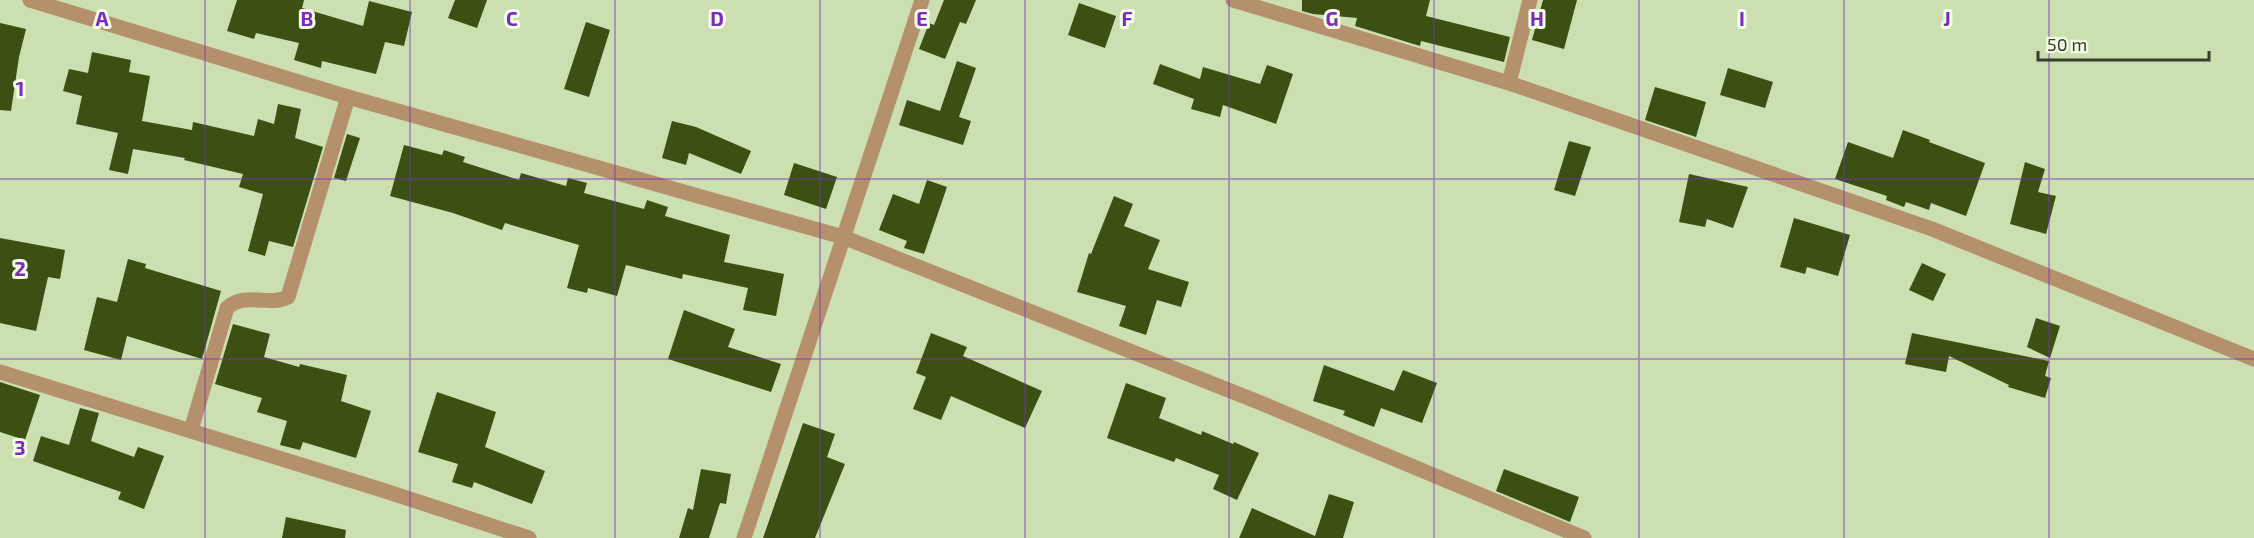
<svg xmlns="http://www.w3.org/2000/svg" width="2254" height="538" viewBox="0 0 2254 538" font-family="'Exo 2',sans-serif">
  <rect width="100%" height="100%" fill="#ccdfb0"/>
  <g fill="#3c5013">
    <polygon points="237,0 304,0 302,8 363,26 369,1 412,12 404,46 385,42 376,74 322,61 321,68 294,60 299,43 256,33 254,39 227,31"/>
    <polygon points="455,0 487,0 477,28 448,18"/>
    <polygon points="944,0 976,0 966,24 960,22 945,59 919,49 929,23 934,25"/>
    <polygon points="1302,0 1430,0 1426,16 1510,37 1504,62 1421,41 1420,46 1355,26 1357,18 1313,14 1302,11"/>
    <polygon points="1543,0 1577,0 1564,49 1532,40"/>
    <polygon points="1079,3 1116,16 1105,48 1068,35"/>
    <polygon points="586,22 610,30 589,97 564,89"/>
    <polygon points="0,23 26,29 19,57 11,111 0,110"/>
    <polygon points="92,52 131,60 129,72 150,76 142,121 192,130 193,122 254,136 258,119 274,124 278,104 301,109 295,138 323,147 293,247 269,241 265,256 248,251 263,194 239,187 243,174 184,160 185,158 133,149 128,174 109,170 118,133 76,124 82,96 63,91 69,69 88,73"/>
    <polygon points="957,61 976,68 959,117 971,121 963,145 899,125 907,100 940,111"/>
    <polygon points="1160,64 1200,79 1203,67 1260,84 1267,65 1293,74 1276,124 1223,105 1220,117 1191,109 1194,99 1153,84"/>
    <polygon points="1728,68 1773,82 1765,108 1720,95"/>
    <polygon points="1655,87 1706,102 1696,137 1645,120"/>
    <polygon points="672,121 696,127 751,151 741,174 689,153 686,165 662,158"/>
    <polygon points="1903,130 1930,140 1929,142 1985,163 1966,216 1931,203 1929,210 1906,202 1904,207 1886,200 1887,196 1835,179 1848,142 1893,158"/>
    <polygon points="347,134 360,138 346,181 334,178"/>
    <polygon points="1569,141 1591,147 1575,196 1554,190"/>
    <polygon points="404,145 442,155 444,150 465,157 463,162 519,180 521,173 566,186 568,178 587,183 584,193 644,209 647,200 668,207 665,216 730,235 724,262 784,274 776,316 743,310 748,288 683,274 682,279 626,265 617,296 588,288 587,293 567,288 579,245 505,223 502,230 453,213 390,196"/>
    <polygon points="2025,162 2045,169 2038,192 2056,196 2046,234 2010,224"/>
    <polygon points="794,163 837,177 826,209 784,195"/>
    <polygon points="1689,174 1748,187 1733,228 1707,219 1705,227 1679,222"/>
    <polygon points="927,180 947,187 924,254 904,248 907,241 879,230 893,194 919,204"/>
    <polygon points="1114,196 1133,204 1124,226 1160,240 1148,269 1189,282 1181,307 1157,300 1146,335 1119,326 1126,306 1077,292 1089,253 1091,254"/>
    <polygon points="1794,218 1850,235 1838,276 1807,267 1805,274 1780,267"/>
    <polygon points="0,238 65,250 60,279 48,277 36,331 0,323"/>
    <polygon points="128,259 146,264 145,268 221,291 202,359 127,336 121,360 84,350 97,297 117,302"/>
    <polygon points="1922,263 1946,274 1933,301 1909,290"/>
    <polygon points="684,310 735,329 728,347 781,364 771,392 668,359"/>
    <polygon points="2036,318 2060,326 2050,358 2027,347"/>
    <polygon points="233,324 270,334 264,357 299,367 300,364 347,375 341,401 371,411 356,458 303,442 300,450 280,445 287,421 257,412 262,398 215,384"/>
    <polygon points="931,333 967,347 963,356 1042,391 1025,428 951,396 941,420 913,409 926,377 916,373"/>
    <polygon points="1912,333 2049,361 2045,376 2051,378 2045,398 2008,387 2009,385 1949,356 1946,372 1905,364"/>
    <polygon points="1324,365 1394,391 1403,370 1437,383 1422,423 1381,408 1374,427 1343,415 1345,411 1313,401"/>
    <polygon points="0,382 40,395 25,440 0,432"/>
    <polygon points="1126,383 1166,398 1159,418 1201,435 1202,431 1233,444 1234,442 1259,453 1237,500 1213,489 1219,475 1176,458 1174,462 1107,438"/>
    <polygon points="437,392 496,412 485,447 545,471 532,504 474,482 472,488 452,482 458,464 418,452"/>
    <polygon points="80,408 99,413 91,441 134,457 138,447 164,456 144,509 118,499 121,492 33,461 41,436 69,445"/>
    <polygon points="803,423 835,434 827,457 845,464 815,538 763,538"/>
    <polygon points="701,469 731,474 726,504 720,503 709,538 679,538 688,508 693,510"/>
    <polygon points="1504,469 1579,497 1570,522 1496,491"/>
    <polygon points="1329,494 1354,502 1343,538 1239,538 1252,508 1315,536"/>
    <polygon points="286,517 346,530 345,538 282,538"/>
  </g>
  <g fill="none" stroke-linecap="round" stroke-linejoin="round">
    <g stroke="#b5906c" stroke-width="15">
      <polyline points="30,0 348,97 843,237 1261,403 1584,538"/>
      <polyline points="1233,0 1509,83 1932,229 2254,359"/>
      <polyline points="1509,83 1530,0"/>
      <polyline points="0,372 379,489 529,538"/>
      <path d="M191,430L227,308C246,291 268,307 288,297L348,97"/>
      <polyline points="744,538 922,0"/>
    </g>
  </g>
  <path fill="none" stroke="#7b2cbf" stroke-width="1.5" stroke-opacity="0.55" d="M205,0V538M410,0V538M615,0V538M820,0V538M1025,0V538M1229,0V538M1434,0V538M1639,0V538M1844,0V538M2049,0V538M0,179H2254M0,359H2254"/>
  <g font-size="20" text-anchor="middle" font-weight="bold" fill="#7b2cbf" stroke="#f2fce4" stroke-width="6" stroke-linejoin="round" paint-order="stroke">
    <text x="102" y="26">A</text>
    <text x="307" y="26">B</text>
    <text x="512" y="26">C</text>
    <text x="717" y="26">D</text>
    <text x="922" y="26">E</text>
    <text x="1127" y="26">F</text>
    <text x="1332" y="26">G</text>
    <text x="1537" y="26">H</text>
    <text x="1742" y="26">I</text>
    <text x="1947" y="26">J</text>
    <text x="20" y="96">1</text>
    <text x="20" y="276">2</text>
    <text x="20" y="455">3</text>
  </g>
  <path d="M2038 51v9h171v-9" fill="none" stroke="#373e2b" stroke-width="3"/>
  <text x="2047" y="51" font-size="18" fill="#373e2b" stroke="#f2fce4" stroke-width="4.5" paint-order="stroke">50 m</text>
</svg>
